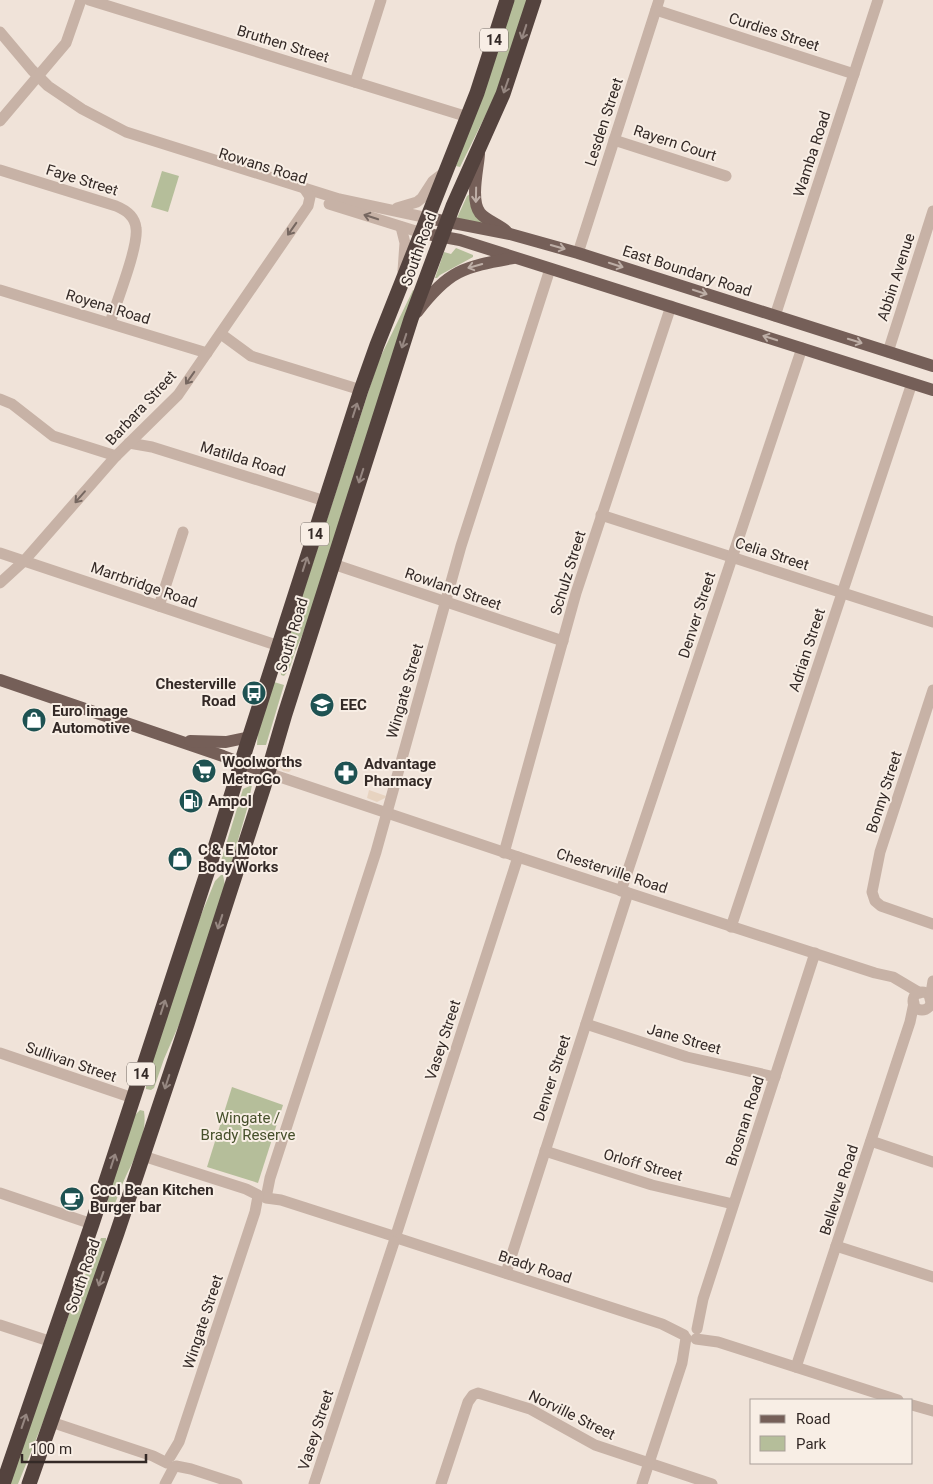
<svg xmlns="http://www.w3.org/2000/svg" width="933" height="1484" viewBox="0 0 933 1484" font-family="Roboto,sans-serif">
  <rect width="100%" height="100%" fill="#f0e3d9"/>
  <g fill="#b5be9a">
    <polygon points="513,0 528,0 499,88 460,167 456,166 484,89"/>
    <polygon points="162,171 179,176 168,212 151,207"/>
    <polygon points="470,194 486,225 457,218 467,196"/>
    <polygon points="456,248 473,255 473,257 440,275 437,278 435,278 444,252 451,254"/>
    <polygon points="413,290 416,292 310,617 295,652 289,670 284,676 281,675 280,664 378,362"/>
    <polygon points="274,682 284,685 266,745 257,745 258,730"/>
    <polygon points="252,785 247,809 230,868 222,866 220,864 243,789"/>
    <polygon points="221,875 223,875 225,885 184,1013 164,1059 154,1088 151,1090 146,1089 146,1079 194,932 215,881"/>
    <polygon points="232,1087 283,1105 258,1183 207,1167"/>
    <path d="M140,1110L144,1111C148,1137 132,1162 122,1185C118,1195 115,1205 110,1214L107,1211L108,1196L134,1116Z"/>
    <polygon points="101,1238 106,1238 106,1245 58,1385 18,1484 9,1484 73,1303"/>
  </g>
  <g fill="#e7d3c0">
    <polygon points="281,757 296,762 291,770 289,772 283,771 279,766"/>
    <polygon points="369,790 386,796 385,798 377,802 367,798"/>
  </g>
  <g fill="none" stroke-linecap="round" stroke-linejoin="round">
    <g stroke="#c7b2a6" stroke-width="11">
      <polyline points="89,0 468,117"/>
      <polyline points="656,10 854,74"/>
      <polyline points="0,32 32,70 48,86 82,109 126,132 339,199 428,218"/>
      <polyline points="355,82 381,0"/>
      <polyline points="0,121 66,43 81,0"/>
      <polyline points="614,140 726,176"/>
      <path d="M0,170L116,206C126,210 135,217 136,228C139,246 116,303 110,323"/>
      <polyline points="329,204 422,233"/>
      <polyline points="397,208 417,202 422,198 433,181 446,171"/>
      <polyline points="401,227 405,243 403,271"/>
      <polyline points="578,253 659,0"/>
      <polyline points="0,290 207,353"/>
      <polyline points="775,316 878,0"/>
      <polyline points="221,334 251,356 361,390"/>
      <polyline points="888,352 933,211"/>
      <polyline points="0,399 12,404 53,436 116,456"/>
      <polyline points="129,443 152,447 325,501"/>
      <polyline points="601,515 933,622"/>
      <polyline points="0,553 279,646"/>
      <polyline points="333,564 563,641"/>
      <polyline points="0,583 24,561 116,456 178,395 308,206 310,197 304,188"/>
      <polyline points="159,606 183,532"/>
      <polyline points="933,690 880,852 872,892 875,901 881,906 933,924"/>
      <polyline points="268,773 518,857 875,973 893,977 920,993"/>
      <polyline points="504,853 576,593 671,306"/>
      <polyline points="621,891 802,348"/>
      <polyline points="731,927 912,383"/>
      <circle cx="922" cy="1001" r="9"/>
      <polyline points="930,999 933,981"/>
      <polyline points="586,1024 687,1057 775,1077"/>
      <polyline points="0,1053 133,1098"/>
      <polyline points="871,1141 933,1162"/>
      <polyline points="545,1151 652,1185 733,1204"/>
      <polyline points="143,1156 246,1189 258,1195"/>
      <polyline points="0,1193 92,1224"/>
      <polyline points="267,1193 270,1178 376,852 461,546 550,269"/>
      <polyline points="266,1198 281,1200 390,1235"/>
      <polyline points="397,1232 518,857"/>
      <polyline points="400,1239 662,1324 684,1335"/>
      <polyline points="836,1246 933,1277"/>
      <polyline points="506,1273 628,893"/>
      <polyline points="0,1325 52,1342"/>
      <polyline points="697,1329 703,1299 815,953"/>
      <polyline points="696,1339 718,1342 898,1400"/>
      <polyline points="796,1367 910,1022 914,1003"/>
      <polyline points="912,1405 933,1411"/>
      <polyline points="51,1422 153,1456 167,1463"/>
      <polyline points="170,1457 179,1442 255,1212 258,1196"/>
      <polyline points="176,1466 191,1469 237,1484"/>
      <polyline points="165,1484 174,1467"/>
      <polyline points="314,1484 394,1242"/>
      <polyline points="441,1484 468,1402 473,1395 478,1393 530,1409 595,1445 712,1484"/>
      <polyline points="642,1484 682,1363 686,1338"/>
    </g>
    <g stroke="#755f58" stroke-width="12">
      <path d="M479,154C478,169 470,200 480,213C487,221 498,224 506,231"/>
      <polyline points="428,218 510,234 578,253 933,366"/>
      <polyline points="422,233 460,240 933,390"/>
      <path d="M417,312C449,270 463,267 513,258"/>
      <polyline points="0,680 223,756 268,773"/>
      <polyline points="190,741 226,742 250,737"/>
    </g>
    <g stroke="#54433e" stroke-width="15">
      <polyline points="3,1484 92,1224 209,867 246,748 361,390 377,345 477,93 507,0"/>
      <polyline points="29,1484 117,1233 187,1024 264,786 285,714 411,319 453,206 503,94 534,0"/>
    </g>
  </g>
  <defs><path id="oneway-shaft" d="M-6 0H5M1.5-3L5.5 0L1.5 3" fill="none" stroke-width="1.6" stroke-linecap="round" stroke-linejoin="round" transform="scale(1.25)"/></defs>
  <g stroke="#968781">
    <use href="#oneway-shaft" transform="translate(524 32) rotate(108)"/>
    <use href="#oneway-shaft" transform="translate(506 86) rotate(109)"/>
    <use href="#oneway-shaft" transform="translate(404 341) rotate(108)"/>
    <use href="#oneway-shaft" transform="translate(355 410) rotate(-72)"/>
    <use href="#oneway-shaft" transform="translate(361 476) rotate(108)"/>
    <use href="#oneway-shaft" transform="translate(305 564) rotate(-72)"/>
    <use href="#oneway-shaft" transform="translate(220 922) rotate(108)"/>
    <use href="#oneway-shaft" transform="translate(163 1007) rotate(-72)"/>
    <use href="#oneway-shaft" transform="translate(167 1082) rotate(108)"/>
    <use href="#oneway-shaft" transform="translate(113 1161) rotate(-72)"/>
    <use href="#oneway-shaft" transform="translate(101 1279) rotate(109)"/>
    <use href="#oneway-shaft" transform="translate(24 1421) rotate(-71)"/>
  </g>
  <g stroke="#bdaea6">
    <use href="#oneway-shaft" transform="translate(476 195) rotate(91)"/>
    <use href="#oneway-shaft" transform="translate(558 247) rotate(16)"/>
    <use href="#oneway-shaft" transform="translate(616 265) rotate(18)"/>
    <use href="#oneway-shaft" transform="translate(475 266) rotate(164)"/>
    <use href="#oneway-shaft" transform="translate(700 292) rotate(18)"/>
    <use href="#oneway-shaft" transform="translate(770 338) rotate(-162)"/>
    <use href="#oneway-shaft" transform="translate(855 341) rotate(17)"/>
  </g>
  <g stroke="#766760">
    <use href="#oneway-shaft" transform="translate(371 217) rotate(-162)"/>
    <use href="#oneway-shaft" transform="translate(292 229) rotate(125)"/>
    <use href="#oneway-shaft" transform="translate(190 378) rotate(125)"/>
    <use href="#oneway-shaft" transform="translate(80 497) rotate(131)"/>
  </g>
  <defs>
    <symbol id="bus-disc" viewBox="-11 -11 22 22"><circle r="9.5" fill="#1e5252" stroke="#f8eee5"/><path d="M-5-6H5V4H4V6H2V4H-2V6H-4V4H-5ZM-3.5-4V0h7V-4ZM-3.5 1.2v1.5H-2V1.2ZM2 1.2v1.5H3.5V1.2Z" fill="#fff"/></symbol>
    <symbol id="school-disc" viewBox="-11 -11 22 22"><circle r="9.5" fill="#1e5252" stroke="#f8eee5"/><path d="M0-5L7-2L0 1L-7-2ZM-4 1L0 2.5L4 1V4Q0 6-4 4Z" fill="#fff"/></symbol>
    <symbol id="shop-disc" viewBox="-11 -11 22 22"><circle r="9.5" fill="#1e5252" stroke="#f8eee5"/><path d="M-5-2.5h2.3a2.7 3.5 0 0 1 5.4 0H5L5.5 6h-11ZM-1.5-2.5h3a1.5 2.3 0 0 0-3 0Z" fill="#fff"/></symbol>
    <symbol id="supermarket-disc" viewBox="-11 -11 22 22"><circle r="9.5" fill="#1e5252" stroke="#f8eee5"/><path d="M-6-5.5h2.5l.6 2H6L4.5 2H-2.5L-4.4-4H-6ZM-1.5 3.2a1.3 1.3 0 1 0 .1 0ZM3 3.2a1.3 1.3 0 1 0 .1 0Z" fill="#fff"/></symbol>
    <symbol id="pharmacy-disc" viewBox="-11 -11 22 22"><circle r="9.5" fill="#1e5252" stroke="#f8eee5"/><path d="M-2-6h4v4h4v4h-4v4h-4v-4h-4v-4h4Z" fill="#fff"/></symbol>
    <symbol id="fuel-disc" viewBox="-11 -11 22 22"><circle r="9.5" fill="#1e5252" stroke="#f8eee5"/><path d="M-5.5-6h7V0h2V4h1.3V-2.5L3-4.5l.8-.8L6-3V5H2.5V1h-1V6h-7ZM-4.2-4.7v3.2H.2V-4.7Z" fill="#fff"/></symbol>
    <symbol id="cafe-disc" viewBox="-11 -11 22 22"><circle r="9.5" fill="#1e5252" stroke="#f8eee5"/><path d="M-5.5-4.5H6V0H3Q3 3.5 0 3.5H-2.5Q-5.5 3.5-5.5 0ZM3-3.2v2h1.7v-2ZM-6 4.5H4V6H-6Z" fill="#fff"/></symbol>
  </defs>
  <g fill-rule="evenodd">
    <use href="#bus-disc" x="240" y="679" width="28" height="28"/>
    <use href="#school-disc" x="308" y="691" width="28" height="28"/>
    <use href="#shop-disc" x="20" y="706" width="28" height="28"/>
    <use href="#supermarket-disc" x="190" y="757" width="28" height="28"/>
    <use href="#pharmacy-disc" x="332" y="759" width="28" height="28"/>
    <use href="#fuel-disc" x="177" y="787" width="28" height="28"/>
    <use href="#shop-disc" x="166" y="845" width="28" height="28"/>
    <use href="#cafe-disc" x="58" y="1185" width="28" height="28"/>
  </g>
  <g text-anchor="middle" stroke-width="4" stroke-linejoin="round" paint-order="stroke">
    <g fill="#f8eee5" stroke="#6e645f" stroke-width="1">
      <rect x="480" y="28.5" width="28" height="23" rx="4"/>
      <rect x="301" y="522.5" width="28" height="23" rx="4"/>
      <rect x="127" y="1062.5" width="28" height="23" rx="4"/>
    </g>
    <g font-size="14" font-weight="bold" fill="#332926">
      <text x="494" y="45">14</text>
      <text x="315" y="539">14</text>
      <text x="141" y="1079">14</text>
    </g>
    <g font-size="15" fill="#332926" stroke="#f8eee5">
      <text transform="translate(774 32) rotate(18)" y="5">Curdies Street</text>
      <text transform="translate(283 44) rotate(17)" y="5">Bruthen Street</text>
      <text transform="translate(604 122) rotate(-72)" y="5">Lesden Street</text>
      <text transform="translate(675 143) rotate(18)" y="5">Rayern Court</text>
      <text transform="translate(812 154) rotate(-72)" y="5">Wamba Road</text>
      <text transform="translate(263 166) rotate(17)" y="5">Rowans Road</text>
      <text transform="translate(82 180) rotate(17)" y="5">Faye Street</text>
      <text transform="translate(419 249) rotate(-70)" y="5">South Road</text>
      <text transform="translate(687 271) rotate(18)" y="5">East Boundary Road</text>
      <text transform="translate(896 277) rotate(-72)" y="5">Abbin Avenue</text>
      <text transform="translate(108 307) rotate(17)" y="5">Royena Road</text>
      <text transform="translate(141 408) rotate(-47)" y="5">Barbara Street</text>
      <text transform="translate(243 459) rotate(17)" y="5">Matilda Road</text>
      <text transform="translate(772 554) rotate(18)" y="5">Celia Street</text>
      <text transform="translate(568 573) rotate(-73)" y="5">Schulz Street</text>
      <text transform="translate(144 585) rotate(19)" y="5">Marrbridge Road</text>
      <text transform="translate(453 589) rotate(19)" y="5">Rowland Street</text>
      <text transform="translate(697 615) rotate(-72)" y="5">Denver Street</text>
      <text transform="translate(292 635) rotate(-73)" y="5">South Road</text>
      <text transform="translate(807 650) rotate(-72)" y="5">Adrian Street</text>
      <text transform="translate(405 691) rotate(-74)" y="5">Wingate Street</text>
      <text transform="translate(884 792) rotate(-72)" y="5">Bonny Street</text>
      <text transform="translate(612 871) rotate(18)" y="5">Chesterville Road</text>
      <text transform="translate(684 1039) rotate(16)" y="5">Jane Street</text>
      <text transform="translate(443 1040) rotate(-72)" y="5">Vasey Street</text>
      <text transform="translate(71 1062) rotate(19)" y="5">Sullivan Street</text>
      <text transform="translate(552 1078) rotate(-72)" y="5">Denver Street</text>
      <text transform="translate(745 1121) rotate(-72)" y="5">Brosnan Road</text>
      <text transform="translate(643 1165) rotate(16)" y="5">Orloff Street</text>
      <text transform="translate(839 1190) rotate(-72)" y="5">Bellevue Road</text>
      <text transform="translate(535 1267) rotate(18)" y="5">Brady Road</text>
      <text transform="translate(83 1276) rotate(-71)" y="5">South Road</text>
      <text transform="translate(203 1322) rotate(-72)" y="5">Wingate Street</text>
      <text transform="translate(572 1415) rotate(26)" y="5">Norville Street</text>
      <text transform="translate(316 1430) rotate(-72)" y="5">Vasey Street</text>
    </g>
    <g font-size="15" font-weight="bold" fill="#332926" stroke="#f8eee5" text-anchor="start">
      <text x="236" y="689" text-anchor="end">Chesterville<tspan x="236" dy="17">Road</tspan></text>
      <text x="340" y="710">EEC</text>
      <text x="52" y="716">Euro image<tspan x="52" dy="17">Automotive</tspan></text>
      <text x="222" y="767">Woolworths<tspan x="222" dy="17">MetroGo</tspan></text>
      <text x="364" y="769">Advantage<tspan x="364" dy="17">Pharmacy</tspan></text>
      <text x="208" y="806">Ampol</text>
      <text x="198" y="855">C &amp; E Motor<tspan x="198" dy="17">Body Works</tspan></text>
      <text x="90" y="1195">Cool Bean Kitchen<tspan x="90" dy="17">Burger bar</tspan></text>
    </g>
    <g font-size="15" fill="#46502b" stroke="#f8eee5">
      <text x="248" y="1123">Wingate /<tspan x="248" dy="17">Brady Reserve</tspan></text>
    </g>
  </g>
  <rect x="750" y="1399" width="162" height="65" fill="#f8eee5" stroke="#a99f99"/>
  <rect x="760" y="1415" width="25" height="8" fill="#755f58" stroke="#a99f99"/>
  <text x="796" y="1424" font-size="15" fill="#332926">Road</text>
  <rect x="760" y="1436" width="25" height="15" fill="#b5be9a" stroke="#a99f99"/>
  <text x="796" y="1449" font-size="15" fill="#332926">Park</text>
  <path d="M22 1454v8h124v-8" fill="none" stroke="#332926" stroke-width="2.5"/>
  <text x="30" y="1454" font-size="15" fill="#332926" stroke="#f8eee5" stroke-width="4" paint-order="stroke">100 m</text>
</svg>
